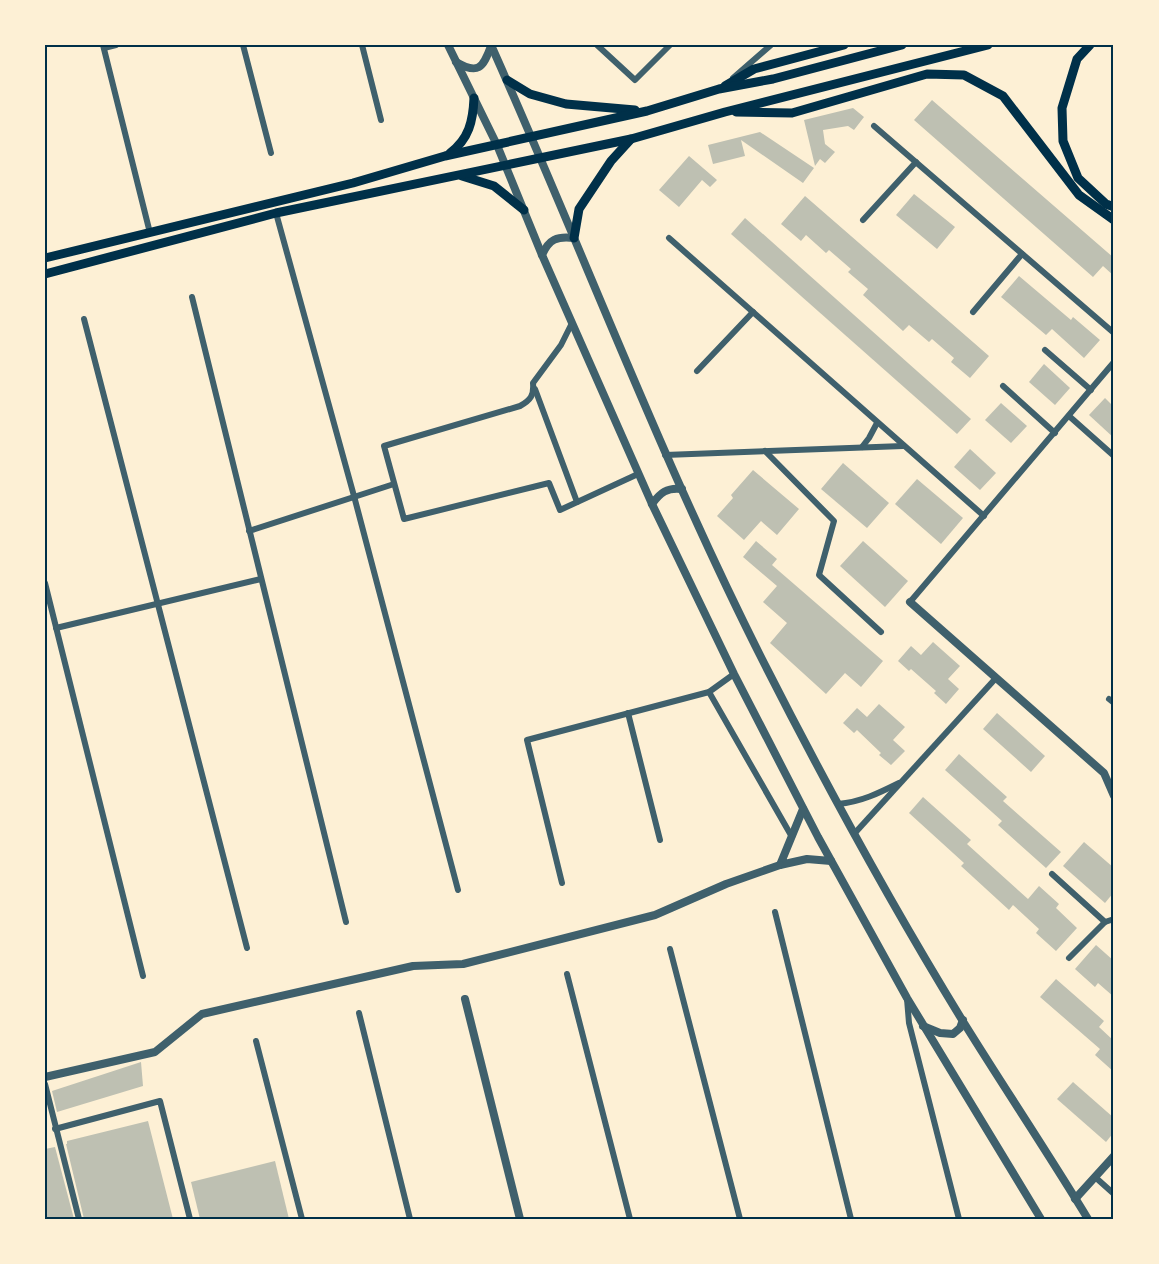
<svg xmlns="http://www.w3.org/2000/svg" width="1159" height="1264" viewBox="0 0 1159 1264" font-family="'Source Serif 4',serif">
  <rect width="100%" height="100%" fill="#fdf0d5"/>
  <g fill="#bec0b2">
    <polygon points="932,100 1114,258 1114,276 1103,266 1093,277 914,120"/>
    <polygon points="853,108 864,117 854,130 848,126 823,130 825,144 835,152 825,163 820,159 815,166 804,120"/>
    <polygon points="760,132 814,168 803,183 741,140 745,156 713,164 708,145"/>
    <polygon points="689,156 717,180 710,187 702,180 679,207 659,190"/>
    <polygon points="914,194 955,227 937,249 896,215"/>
    <polygon points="805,196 989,356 970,378 951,362 954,358 932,339 929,342 909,325 903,331 863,295 868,289 848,272 851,269 829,250 826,253 806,235 801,241 781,224"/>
    <polygon points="745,218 971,419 957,434 731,234"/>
    <polygon points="1019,276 1071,320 1073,317 1100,340 1084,358 1052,329 1046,335 1001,297"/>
    <polygon points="1044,364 1070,388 1055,405 1029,382"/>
    <polygon points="1105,398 1114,407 1114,438 1089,415"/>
    <polygon points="1001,403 1027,426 1011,443 985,420"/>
    <polygon points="970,449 996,473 980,490 954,467"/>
    <polygon points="843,463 889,503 867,528 821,489"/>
    <polygon points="753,470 799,509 777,535 761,521 744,540 717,516 733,498 731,495"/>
    <polygon points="917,479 963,518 941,544 895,504"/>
    <polygon points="756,541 777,559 772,565 883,661 861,687 845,673 826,694 770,643 787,623 763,602 777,586 743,557"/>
    <polygon points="863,541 908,581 885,607 840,566"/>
    <polygon points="933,642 960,666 948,679 959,689 946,704 934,693 936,691 911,669 909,671 898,661 911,646 921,655"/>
    <polygon points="879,704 905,727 893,740 905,751 891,765 879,755 881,753 857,730 854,733 843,723 857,708 867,717"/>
    <polygon points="997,713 1045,756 1031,772 983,729"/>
    <polygon points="959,754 1007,797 1003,801 1061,852 1046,868 998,825 1002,821 945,770"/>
    <polygon points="923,797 971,840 967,844 1028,899 1039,886 1059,904 1056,908 1077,928 1056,951 1036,933 1039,929 1013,905 1009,910 961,866 964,863 909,813"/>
    <polygon points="1084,842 1114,868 1114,892 1105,903 1063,866"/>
    <polygon points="1096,945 1114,961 1114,997 1098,983 1095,987 1075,969"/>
    <polygon points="1056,979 1104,1021 1099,1027 1114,1041 1114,1072 1095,1055 1100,1049 1040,997"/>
    <polygon points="141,1062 143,1086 57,1112 52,1091"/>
    <polygon points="1073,1082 1114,1118 1114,1132 1106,1142 1057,1099"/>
    <polygon points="148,1121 173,1219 84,1219 66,1144 67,1144 67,1141"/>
    <polygon points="55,1147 74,1219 45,1219 45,1149"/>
    <polygon points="275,1161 289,1219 200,1219 191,1182"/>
  </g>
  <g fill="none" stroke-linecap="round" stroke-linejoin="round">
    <g stroke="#3f606c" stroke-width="6">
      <polyline points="103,45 150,233"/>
      <polyline points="243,45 271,153"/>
      <polyline points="362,45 381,120"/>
      <polyline points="597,45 635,80 670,45"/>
      <polyline points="104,48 116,45"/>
      <polyline points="733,78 771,45"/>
      <polyline points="874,126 1114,333"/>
      <polyline points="276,213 354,496 458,890"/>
      <polyline points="863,220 916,162"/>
      <polyline points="669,238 984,516"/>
      <polyline points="192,297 346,922"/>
      <polyline points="973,312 1022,254"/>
      <polyline points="84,319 247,948"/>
      <path d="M572,323L561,345L533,383C534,395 531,400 520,406L384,446L404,519L549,483L560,510L638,474"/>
      <polyline points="1045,350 1091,390"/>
      <polyline points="697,371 753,312"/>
      <polyline points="1003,386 1055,433"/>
      <polyline points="535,389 577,502"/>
      <polyline points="1069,416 1114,456"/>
      <polyline points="862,447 869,438 877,423"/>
      <polyline points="765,451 834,521 819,575 881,632"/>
      <polyline points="665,455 903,446"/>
      <polyline points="249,531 394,484"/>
      <polyline points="45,583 143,976"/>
      <polyline points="910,602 1114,362"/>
      <polyline points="56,628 261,579"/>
      <polyline points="709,692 792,837"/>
      <polyline points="1109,699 1114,703"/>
      <polyline points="628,713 660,840"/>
      <path d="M838,804C861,802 879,793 899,783"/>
      <polyline points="854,834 996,678"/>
      <polyline points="1052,874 1105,922 1114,919"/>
      <polyline points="562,883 527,740 709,692 734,674"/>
      <polyline points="775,912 851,1219"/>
      <polyline points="670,949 740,1219"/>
      <polyline points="1069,958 1105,922"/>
      <polyline points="567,974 630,1219"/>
      <polyline points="907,999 909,1023 959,1219"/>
      <polyline points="359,1013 410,1219"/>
      <polyline points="256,1041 302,1219"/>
      <polyline points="45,1084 79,1219"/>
      <polyline points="55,1129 160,1101 190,1219"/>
      <polyline points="1095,1177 1114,1194"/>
    </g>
    <g stroke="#3f606c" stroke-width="8">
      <polyline points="448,45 497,145 542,255 652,504 734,674 818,837 907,998 1041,1219"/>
      <path d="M491,45C583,251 662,462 764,663C826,785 892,906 964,1023C1005,1089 1048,1153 1088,1219"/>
      <path d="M456,62C478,75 483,68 491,46"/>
      <path d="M542,255C549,239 557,236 574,238"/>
      <path d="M652,504C660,493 667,487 682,489"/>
      <polyline points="910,602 1104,773 1114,796"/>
      <polyline points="803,809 780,865 807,859 831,861"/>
      <polyline points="465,999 520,1219"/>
      <polyline points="923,1026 940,1033 953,1034 960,1028 963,1020"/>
      <polyline points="45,1077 155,1052 202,1014 413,966 463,964 655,915 726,884 780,865"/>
      <polyline points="1075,1199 1114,1156"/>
    </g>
    <g stroke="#003049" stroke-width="9">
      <polyline points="1090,45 1077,59 1062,108 1063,141 1078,178 1106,204 1114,207"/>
      <polyline points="507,80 530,94 566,104 635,110"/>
      <polyline points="725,86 754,69 844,45"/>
      <polyline points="736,112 792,113 927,74 964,75 1003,96 1079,195 1114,220"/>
      <path d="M450,153C469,139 473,121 474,98"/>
      <polyline points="462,176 494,186 524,210"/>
      <polyline points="574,238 579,209 611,161 631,139"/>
      <polyline points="45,258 353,183 445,156 647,111 719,89 773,79 902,45"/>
      <polyline points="45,274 276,213 631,139 725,112 988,45"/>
    </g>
  </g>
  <rect width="1159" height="1264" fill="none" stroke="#fdf0d5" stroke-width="93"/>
  <rect x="46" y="46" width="1066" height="1172" fill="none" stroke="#003049" stroke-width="2"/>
</svg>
